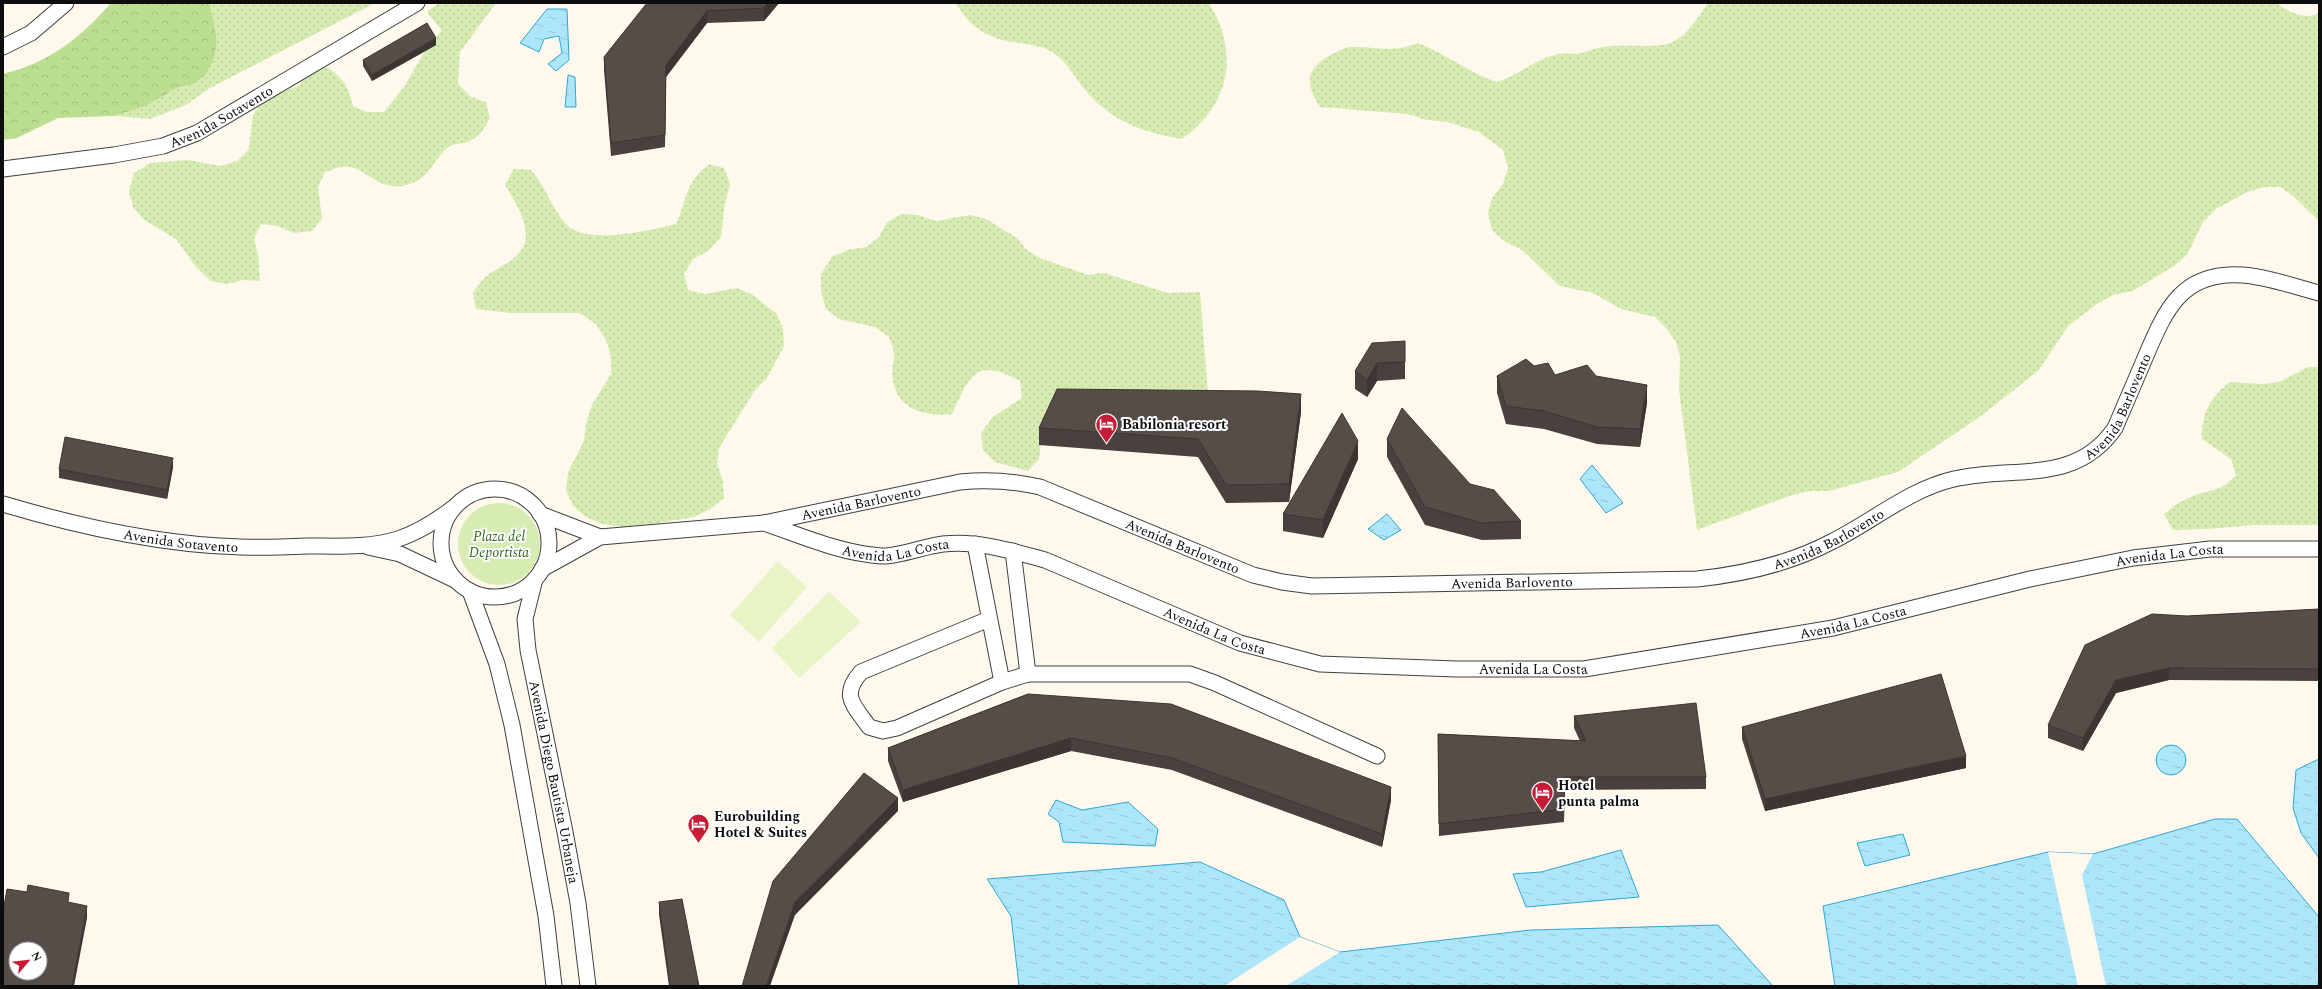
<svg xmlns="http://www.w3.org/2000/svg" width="2322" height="989" viewBox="0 0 2322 989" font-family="Spectral,serif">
  <defs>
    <pattern id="grass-dots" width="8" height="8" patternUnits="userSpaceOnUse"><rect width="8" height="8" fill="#d7ecb3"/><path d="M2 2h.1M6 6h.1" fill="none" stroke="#b7c999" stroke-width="1.8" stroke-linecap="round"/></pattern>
    <pattern id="forest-crowns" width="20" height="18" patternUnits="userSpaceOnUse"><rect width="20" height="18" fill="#bcde91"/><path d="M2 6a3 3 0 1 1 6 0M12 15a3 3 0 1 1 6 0" fill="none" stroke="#a0bd7c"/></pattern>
    <pattern id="water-ripples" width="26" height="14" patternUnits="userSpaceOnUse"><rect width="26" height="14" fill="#ade6fa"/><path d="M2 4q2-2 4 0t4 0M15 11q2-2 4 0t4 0" fill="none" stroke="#94c4d5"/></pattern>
  </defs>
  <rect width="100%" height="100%" fill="#fff9ed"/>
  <g fill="url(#grass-dots)">
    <polygon points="210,3 375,3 210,88 186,105 150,119 114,116 146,106 177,88 194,84 217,40"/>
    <path d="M439,3H496L460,52L458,84L471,97L486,102L490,118C485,128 479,137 468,142C462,144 455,143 450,146C436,155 432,173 417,181C377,200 368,162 340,167C335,168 330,171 325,172L318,187L322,218L312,231L294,233L277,226L261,224L254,239L258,254L260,281L243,280L227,284L211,281L196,267L176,239L144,220L133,207L129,191L134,173L150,163L188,160L221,166L237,161L249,149L253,115L263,100L298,86L309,71L327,67C343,78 349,87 353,106L367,112H384L404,87L430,42L442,31L427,12Z"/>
    <path d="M956,3H1209C1240,53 1230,105 1182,139C1142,132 1113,122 1086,91C1075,78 1067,61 1052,52C1043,46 1030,45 1020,43C991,40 970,29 956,3Z"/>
    <path d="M1708,3H2276C2289,11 2303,21 2319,13V221L2294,197L2281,187H2264L2247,192L2216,209L2203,222L2187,255L2174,266L2133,291L2113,295L2097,304L2068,326L2039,370L1981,416L1898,472L1829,491H1810L1792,495L1697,530L1679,390L1680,356L1676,342L1666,328L1655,317L1621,309L1593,293L1560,286L1522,250L1504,241L1492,230L1488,213L1492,198L1503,184L1508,168L1503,150L1479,132L1448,122L1427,120L1408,114L1320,107C1305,84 1305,68 1331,55C1336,52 1345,47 1351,47C1379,46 1388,54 1418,43C1446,54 1469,73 1497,82C1518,75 1536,59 1558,54C1563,53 1570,54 1576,54C1588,52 1600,46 1612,46C1669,44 1673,56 1708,3Z"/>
    <path d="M709,164L724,168L730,184L725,203L721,237L708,251L693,259L684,274L688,290L705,294L737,288L753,295L777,314L783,329L784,346L767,378L755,390L719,448L717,464L723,481L724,498L710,509L694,517L641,526L623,527L602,524L586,517L573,506L566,490L568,472L584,441L586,424L592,405L611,374V356L606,340L596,324L579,313H510L476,309L473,293C485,274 491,273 509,262C542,240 519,210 505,184L514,169L531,170C546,187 552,209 566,224C585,246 652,230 676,224C688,198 684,184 709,164Z"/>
    <path d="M902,214L918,215L936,221L970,215L986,219L1017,238L1027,250L1040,258L1088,275L1104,273L1168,293L1200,292L1208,393L1109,389L1057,415L1041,444L1039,459L1028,471L995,462L983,450L981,433L993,417L1022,398L1020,381C975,356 970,376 952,414C920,417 893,408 892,370C892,365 895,360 894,355C894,349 891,343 889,337L875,327L839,319L826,309L821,291V274L832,257L848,250L866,247L879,237L887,222Z"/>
    <path d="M2308,367H2319V525H2253L2208,529L2173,530L2164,514C2172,507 2180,501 2191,497C2211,488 2218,494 2236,475L2231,459L2202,439C2201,415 2210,397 2230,382L2263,384L2279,382Z"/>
  </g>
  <path fill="url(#forest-crowns)" d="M111,3H210L217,40L214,58L207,73L194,84L177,88L146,106L114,116L58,118L17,138L3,140V74C50,62 79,39 111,3Z"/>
  <circle fill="#d7ecb3" cx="499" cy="544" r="41"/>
  <g fill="#e8f3c6">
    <polygon points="778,561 807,587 759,642 730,615"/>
    <polygon points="829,592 861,622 799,678 772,648"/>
  </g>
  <g fill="url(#water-ripples)" stroke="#2fa6d7">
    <polygon points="547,9 567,9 569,60 556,71 548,64 562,53 559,36 544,39 539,52 520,43"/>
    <polygon points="568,75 575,77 576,107 565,107"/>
    <polygon points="1592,465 1623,503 1606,513 1580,479"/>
    <polygon points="1387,514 1401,530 1384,540 1368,529"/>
    <circle cx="2171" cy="760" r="15"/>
    <polygon points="2319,759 2319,858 2301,833 2293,808 2296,770"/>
    <polygon points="1056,800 1082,810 1128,802 1158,829 1155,846 1063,842 1059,822 1048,814"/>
    <polygon points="2215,819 2237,819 2319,917 2319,986 1835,986 1823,906 2048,852 2093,854"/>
    <polygon points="1903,834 1910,855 1865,866 1857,843"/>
    <polygon points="1621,850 1639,897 1526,907 1513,874 1541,872"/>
    <polygon points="1200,862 1284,900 1300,937 1340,952 1531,930 1718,925 1773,986 1019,986 1011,916 987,879"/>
  </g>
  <g fill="#fff9ed">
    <polygon points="2048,852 2093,854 2082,875 2106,986 2078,986"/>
    <polygon points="1300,937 1340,952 1286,986 1224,986"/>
  </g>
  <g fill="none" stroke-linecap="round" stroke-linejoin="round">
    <defs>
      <g id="minor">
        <polyline points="3,47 31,33 66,3"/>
        <path id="s1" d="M3,169L114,155L163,146L197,133L417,3"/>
        <circle cx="495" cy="543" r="54"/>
        <path id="s2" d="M3,504C77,526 164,545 241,547C263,548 286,547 308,546C338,546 369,548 398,539C419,532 436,521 453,508"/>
        <polyline points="540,514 600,537"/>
        <path id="s3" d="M764,523C802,536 840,553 881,556C897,557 925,546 943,544C977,540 1012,551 1045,560L1240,643L1320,664L1456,669H1584L1833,628L2030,579L2133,558L2210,549H2319"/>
        <polyline points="975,544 1002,682"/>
        <polyline points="368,547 400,554 455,580"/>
        <polyline points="1013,551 1028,674"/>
        <path id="s4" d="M542,569L600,537L764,523L960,482C988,479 1013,481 1040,487L1253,575L1282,582L1312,586L1697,579C1745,574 1790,564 1833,541C1873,521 1910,489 1954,479C2014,465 2075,486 2115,428C2125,405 2135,381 2145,358C2165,311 2181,271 2242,275C2265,276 2296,287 2319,293"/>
        <path id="s5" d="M535,579L525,619L528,650L565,832L578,903L588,986"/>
        <polyline points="470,591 497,664 512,725 546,916 554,986"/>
        <path d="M989,619L861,672C840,696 854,705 869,727L883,731L897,728L1002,682L1028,674H1190L1215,683L1377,756"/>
      </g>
    </defs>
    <use href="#minor" stroke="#404040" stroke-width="17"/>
    <use href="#minor" stroke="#fff" stroke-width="15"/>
  </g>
  <g fill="#4a413e">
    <polygon points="647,3 779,3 764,21 707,23 666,77 665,147 611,156 604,70 604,57"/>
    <polygon points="436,45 372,81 363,66 363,60"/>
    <polygon points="1405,341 1405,379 1377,381 1367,397 1355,389 1355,371"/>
    <polygon points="1534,366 1555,375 1596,376 1647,403 1640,447 1597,444 1544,429 1506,424 1497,393 1497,376"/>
    <polygon points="1301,412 1289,502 1226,503 1198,457 1039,445 1039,428"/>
    <polygon points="1387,439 1470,484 1521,521 1521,539 1482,540 1425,525 1387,457"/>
    <polygon points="1358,459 1323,538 1283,531 1283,514"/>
    <polygon points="173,467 167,499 59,478 59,469"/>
    <polygon points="2319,609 2319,681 2169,680 2116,693 2083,751 2048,738 2048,725 2187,616"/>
    <polygon points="1028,694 1391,800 1382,847 1172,770 1071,751 903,802 888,761 888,748"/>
    <polygon points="1574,716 1706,777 1706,789 1565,790 1564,822 1439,836 1438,734 1580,741 1574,728"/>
    <polygon points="1742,727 1966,768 1765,811 1742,739"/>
    <polygon points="659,902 699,986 669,986 659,915"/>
  </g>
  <g fill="#3c3532">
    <polygon points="768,3 779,3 764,21 764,8"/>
    <polygon points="707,11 707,23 666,77 665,147 666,65"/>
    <polygon points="436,38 436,45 372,81 372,75"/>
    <polygon points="1377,363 1377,381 1367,397 1367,380"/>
    <polygon points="1647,385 1647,403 1640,447 1640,429"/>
    <polygon points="1301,394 1301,412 1289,502 1289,484"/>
    <polygon points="1358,441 1358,459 1323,538 1323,520"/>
    <polygon points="173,458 173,467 167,499 167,490"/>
    <polygon points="2169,668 2169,680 2116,693 2083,751 2083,738 2116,680"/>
    <polygon points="1071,738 1071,751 903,802 903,790"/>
    <polygon points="1966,756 1966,768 1765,811 1765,799"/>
    <polygon points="1391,787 1391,800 1382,847 1382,834"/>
    <polygon points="898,798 898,811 795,915 770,986 766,986 795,902"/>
    <polygon points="87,906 87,918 74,986 72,986"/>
  </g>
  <g fill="#564c48" stroke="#3c3532" fill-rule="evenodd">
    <polygon points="647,3 768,3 764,8 707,11 666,65 665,135 611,143 604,57"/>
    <polygon points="427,23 436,38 372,75 363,60"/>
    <polygon points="1405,341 1405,362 1377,363 1367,380 1355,371 1372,343"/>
    <polygon points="1526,359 1534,366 1548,363 1555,375 1587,365 1596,376 1647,385 1640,429 1597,427 1544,411 1506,406 1497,376"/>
    <polygon points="1057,389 1258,391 1301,394 1289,484 1226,485 1198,439 1039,428"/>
    <polygon points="1402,408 1470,484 1494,490 1521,521 1482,523 1425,507 1387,439"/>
    <polygon points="1342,413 1358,441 1323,520 1283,514"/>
    <polygon points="65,437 173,458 167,490 59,469"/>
    <polygon points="2319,609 2319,669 2169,668 2116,680 2083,738 2048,725 2085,645 2152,614 2187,616"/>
    <polygon points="1941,674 1966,756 1765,799 1742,727"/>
    <polygon points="1028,694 1171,704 1391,787 1382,834 1172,758 1071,738 903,790 888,748"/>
    <polygon points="1696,703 1706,777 1565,777 1564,809 1439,824 1438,734 1586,741 1574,716"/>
    <polygon points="864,773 898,798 795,902 766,986 742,986 773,881"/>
    <path d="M28,885L69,893L68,902L87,906L72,986H3V912L7,889L27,892ZM16,949H40V973H16Z"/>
    <polygon points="682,899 699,986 670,986 659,902"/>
  </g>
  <defs>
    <symbol id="hotel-pin" viewBox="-11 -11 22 30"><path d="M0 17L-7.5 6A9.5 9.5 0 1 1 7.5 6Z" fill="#c61b36" stroke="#fff"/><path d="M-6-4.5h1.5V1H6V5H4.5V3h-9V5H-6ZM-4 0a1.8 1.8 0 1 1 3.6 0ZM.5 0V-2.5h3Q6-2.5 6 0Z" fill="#fff"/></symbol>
  </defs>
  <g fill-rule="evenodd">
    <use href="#hotel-pin" x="1094" y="412" width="25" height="34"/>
    <use href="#hotel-pin" x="1530" y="780" width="25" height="34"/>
    <use href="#hotel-pin" x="686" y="812" width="25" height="34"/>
  </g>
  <g text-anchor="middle" stroke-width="4" stroke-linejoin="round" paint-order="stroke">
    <g font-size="14" fill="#0d0d0d" stroke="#fff">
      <text dy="5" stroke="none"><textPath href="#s1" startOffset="227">Avenida Sotavento</textPath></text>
      <text dy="5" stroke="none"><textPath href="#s4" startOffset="1661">Avenida Barlovento</textPath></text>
      <text dy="5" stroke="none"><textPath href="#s4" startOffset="330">Avenida Barlovento</textPath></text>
      <text dy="5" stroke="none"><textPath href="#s4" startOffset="1326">Avenida Barlovento</textPath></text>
      <text dy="5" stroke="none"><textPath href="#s2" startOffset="182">Avenida Sotavento</textPath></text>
      <text dy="5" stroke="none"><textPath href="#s3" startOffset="137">Avenida La Costa</textPath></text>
      <text dy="5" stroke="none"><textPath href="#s4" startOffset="666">Avenida Barlovento</textPath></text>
      <text dy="5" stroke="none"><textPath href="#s3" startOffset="1445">Avenida La Costa</textPath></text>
      <text dy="5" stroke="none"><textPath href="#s4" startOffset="1002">Avenida Barlovento</textPath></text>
      <text dy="5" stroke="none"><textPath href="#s3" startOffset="1121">Avenida La Costa</textPath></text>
      <text dy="5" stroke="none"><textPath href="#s3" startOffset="473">Avenida La Costa</textPath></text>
      <text dy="5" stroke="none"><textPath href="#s3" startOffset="797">Avenida La Costa</textPath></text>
      <text dy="5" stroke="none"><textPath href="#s5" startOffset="207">Avenida Diego Bautista Urbaneja</textPath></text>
    </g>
    <g font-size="14" font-weight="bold" fill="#0d0d0d" stroke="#fff" text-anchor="start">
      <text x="1122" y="429">Babilonia resort</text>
      <text x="1558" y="790">Hotel<tspan x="1558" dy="16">punta palma</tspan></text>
      <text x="714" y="821">Eurobuilding<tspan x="714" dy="16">Hotel &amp; Suites</tspan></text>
    </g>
    <g font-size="14" font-style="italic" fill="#326919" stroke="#fff">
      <text x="499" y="541">Plaza del<tspan x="499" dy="16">Deportista</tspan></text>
    </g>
  </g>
  <rect width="2322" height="989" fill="none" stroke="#0d0d0d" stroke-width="8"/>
  <g transform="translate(28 961) rotate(62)"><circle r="19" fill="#ffffff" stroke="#9e9e9e"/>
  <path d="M0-3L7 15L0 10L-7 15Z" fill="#c61b36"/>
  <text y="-6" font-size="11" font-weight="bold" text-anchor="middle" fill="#0d0d0d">N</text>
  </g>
</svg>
